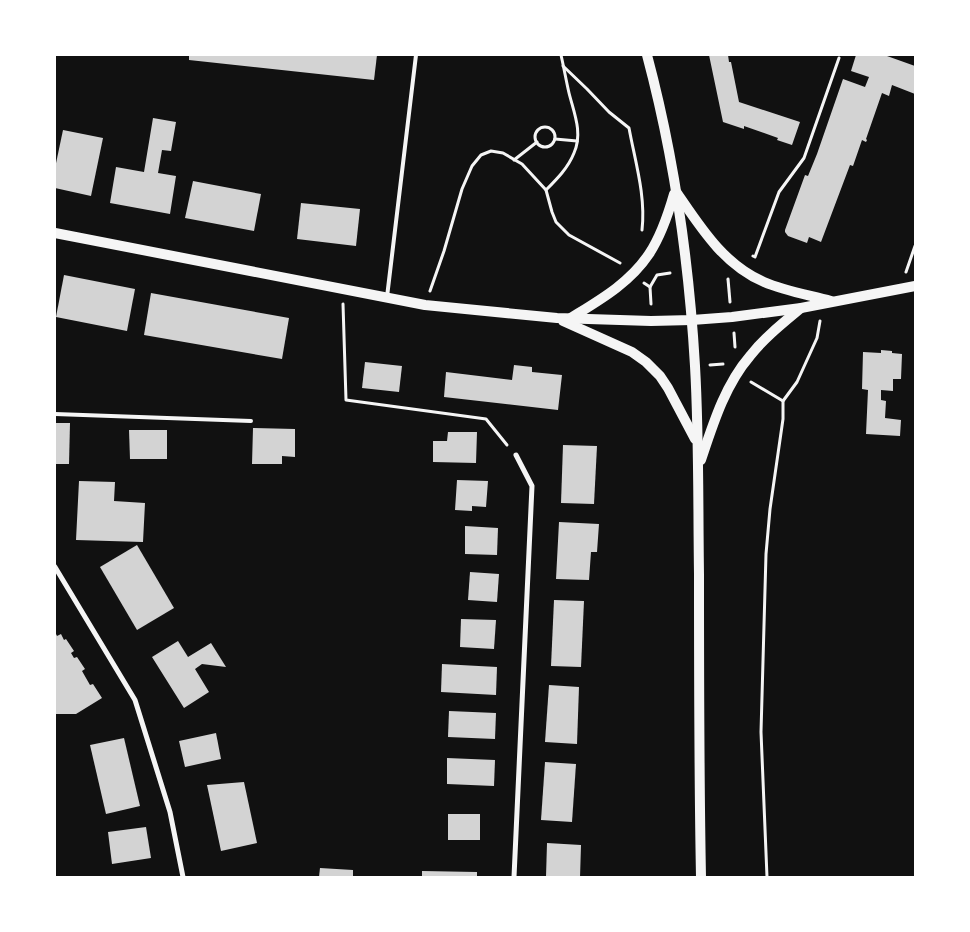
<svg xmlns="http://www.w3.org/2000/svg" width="970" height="932" viewBox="0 0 970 932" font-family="Cabin,sans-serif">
  <rect width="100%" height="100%" fill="#111"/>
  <g fill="#d3d3d3">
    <polygon points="189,55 377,55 374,80 189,60"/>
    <polygon points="709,55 728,55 729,62 731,62 739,102 800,122 792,145 777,140 778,138 744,126 744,129 723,122"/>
    <polygon points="856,55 887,55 887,56 915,66 915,94 892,85 889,96 882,93 866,139 867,140 866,142 862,140 853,166 850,165 821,242 809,237 807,243 788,236 785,232 785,230 805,175 808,176 817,154 843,79 865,87 869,77 851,71"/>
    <polygon points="153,118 176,122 171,151 162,150 158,173 176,176 170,214 110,203 116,167 144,172"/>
    <polygon points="63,130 103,138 91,196 55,188 55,168"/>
    <polygon points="193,181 261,194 254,231 185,218"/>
    <polygon points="301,203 360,209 356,246 297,239"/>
    <polygon points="64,275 135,289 127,331 56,317"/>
    <polygon points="151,293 289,318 282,359 144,335"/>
    <polygon points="881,350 892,351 892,353 902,354 901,379 893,379 893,391 881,390 881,400 886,401 885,418 901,420 900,436 866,434 868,390 862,389 863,352 881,353"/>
    <polygon points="365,362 402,366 399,392 362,388"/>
    <polygon points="514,365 532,367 532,372 562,375 558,410 444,397 446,372 512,380"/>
    <polygon points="55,423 70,423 69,464 55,464"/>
    <polygon points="253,428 295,429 295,457 282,456 282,464 252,464"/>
    <polygon points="129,430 167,430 167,459 130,459"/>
    <polygon points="448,432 477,432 476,463 433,462 433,441 447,441"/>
    <polygon points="563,445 597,446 594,504 561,503"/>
    <polygon points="457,480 488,481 486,507 472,506 472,511 455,510"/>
    <polygon points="79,481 115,482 114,501 145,503 143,542 76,540"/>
    <polygon points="559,522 599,524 597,552 591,552 589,580 556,579"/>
    <polygon points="465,526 498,528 497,555 465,554"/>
    <polygon points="137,545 174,608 137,630 100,567"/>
    <polygon points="470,572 499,574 497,602 468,600"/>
    <polygon points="554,600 584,601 581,667 551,666"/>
    <polygon points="461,619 496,620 494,649 460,647"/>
    <polygon points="55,632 57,636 61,634 64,640 66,639 74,651 71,653 74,658 77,657 85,669 82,671 90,685 93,684 102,698 76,714 55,714"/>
    <polygon points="178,641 188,657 211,643 226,667 202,664 195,669 209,692 184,708 152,657"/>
    <polygon points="442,664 497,667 496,695 441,692"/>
    <polygon points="549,685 579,687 577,744 545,742"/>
    <polygon points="449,711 496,713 495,739 448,737"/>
    <polygon points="216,733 221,759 185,767 179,741"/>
    <polygon points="124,738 140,806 106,814 90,745"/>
    <polygon points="447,758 495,760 494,786 447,784"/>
    <polygon points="545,762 576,764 572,822 541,820"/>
    <polygon points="244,782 257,843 221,851 207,785"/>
    <rect x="448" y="814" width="32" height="26"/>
    <polygon points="146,827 151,858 112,864 108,832"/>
    <polygon points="547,843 581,845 580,877 546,877"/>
    <polygon points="320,868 353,870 353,877 319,877"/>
    <polygon points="422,871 477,872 477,877 422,877"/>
  </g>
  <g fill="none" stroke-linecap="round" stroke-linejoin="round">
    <g stroke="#f5f5f5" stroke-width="3">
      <path d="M563,66L587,89L609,112L629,128C635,161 646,196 642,230"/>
      <circle cx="545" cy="137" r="10"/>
      <polyline points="555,139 577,141"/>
      <polyline points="514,160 537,142"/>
      <path d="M546,190C557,179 568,168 574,153C583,133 574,113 569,93C566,80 564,68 561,55"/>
      <polyline points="753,256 755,257 779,192 804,158 839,58"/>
      <polyline points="906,272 915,246"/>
      <polyline points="728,279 730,302"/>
      <polyline points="644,283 650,287 651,304"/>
      <polyline points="650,287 657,275 670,273"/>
      <polyline points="430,291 444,251 462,189 472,166 481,155 491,151 503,153 522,164 546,190 552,212 556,222 569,235 620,263"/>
      <polyline points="343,304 346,400 486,419 507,445"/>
      <polyline points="734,333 735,347"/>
      <polyline points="710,365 723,364"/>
      <polyline points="751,382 783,401"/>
      <polyline points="767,877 761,732 766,554 770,509 783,419 783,401 797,382 817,338 820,321"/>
    </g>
    <g stroke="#f5f5f5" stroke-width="4">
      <polyline points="387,297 416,55"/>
      <polyline points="55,414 251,421"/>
    </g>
    <g stroke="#f5f5f5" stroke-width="5">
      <polyline points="55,567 135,700 170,812 183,877"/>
      <polyline points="514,877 532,486 516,455"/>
    </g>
    <g stroke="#f5f5f5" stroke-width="10">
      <path d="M647,55C674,156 689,262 695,366C699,435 698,505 699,574C699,675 699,776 701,877"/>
      <path d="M677,193C701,228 724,265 764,282C785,291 809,295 831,301"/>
      <polyline points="55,233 425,305 557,318 651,321 692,320 732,317 801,308 915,286"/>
      <path d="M569,319C598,301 629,284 649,254C661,236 668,215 674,194"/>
      <polyline points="563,321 632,352 646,362 660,376 668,388 695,439"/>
      <path d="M701,460C713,424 725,385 750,356C764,338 783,323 801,308"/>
    </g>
  </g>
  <rect width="970" height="932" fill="none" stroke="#ffffff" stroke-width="112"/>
</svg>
